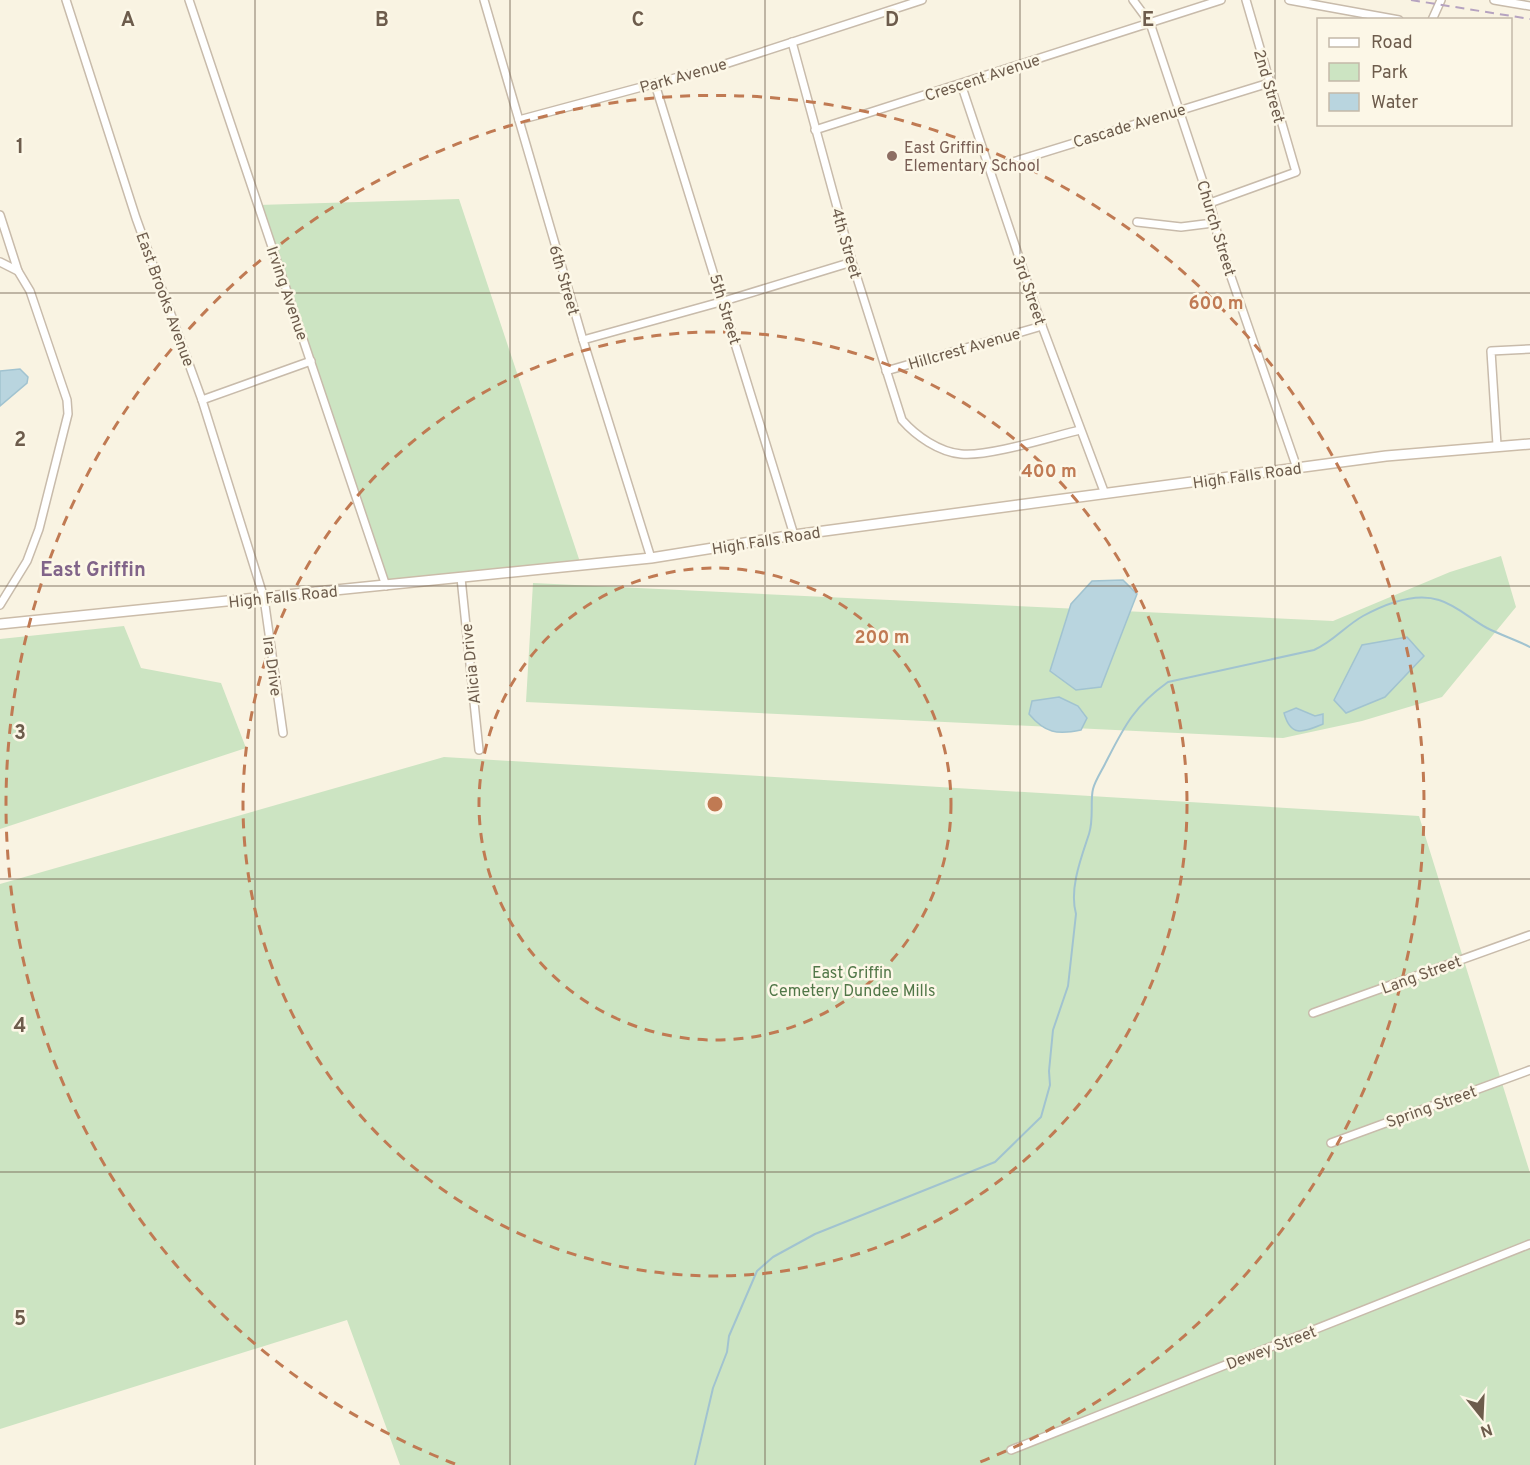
<svg xmlns="http://www.w3.org/2000/svg" width="1530" height="1465" viewBox="0 0 1530 1465" font-family="Overpass,sans-serif">
  <rect width="100%" height="100%" fill="#f9f3e2"/>
  <g fill="#cce4c2">
    <polygon points="459,199 580,562 387,583 258,205"/>
    <polygon points="1501,556 1516,607 1442,697 1362,721 1283,738 526,702 533,583 1333,621 1450,572"/>
    <polygon points="124,626 141,668 221,683 246,748 0,829 0,639"/>
    <polygon points="444,757 1419,816 1530,1173 1530,1465 400,1465 347,1320 0,1429 0,884"/>
  </g>
  <g fill="#b9d5df" stroke="#a1c3d0" stroke-width="1.5">
    <polygon points="20,369 28,377 27,383 0,406 0,371"/>
    <polygon points="1123,580 1137,594 1101,687 1076,690 1050,671 1071,604 1092,581"/>
    <polygon points="1407,637 1424,656 1385,697 1346,713 1334,700 1362,645"/>
    <path d="M1059,697L1078,706L1087,718L1081,730C1057,735 1045,733 1029,714L1032,701Z"/>
    <path d="M1296,708L1315,716L1323,714V724C1303,732 1291,738 1284,713Z"/>
  </g>
  <g fill="none" stroke-linecap="round" stroke-linejoin="round">
    <path stroke="#a1c3d0" stroke-width="2" d="M695,1465L713,1388L727,1352L729,1336L757,1271L773,1257L815,1234L995,1162L1041,1117L1050,1085L1049,1071L1053,1030L1068,986L1076,914C1069,889 1081,858 1089,834C1094,819 1090,801 1093,789C1095,781 1101,772 1105,764C1124,727 1133,707 1168,682L1314,650C1333,642 1345,626 1363,616C1385,604 1414,592 1439,600C1456,605 1472,620 1487,628C1501,635 1516,640 1530,647"/>
    <defs>
      <g id="street">
        <polyline points="66,0 136,218 202,400 264,598 283,733"/>
        <polyline points="189,0 386,586"/>
        <polyline points="484,0 583,340 651,558"/>
        <polyline points="1133,0 1150,23 1210,203 1220,245 1297,468"/>
        <polyline points="1289,0 1399,20"/>
        <polyline points="1494,0 1530,6"/>
        <polyline points="1432,20 1441,0"/>
        <path d="M792,42L852,262L902,420C916,436 939,452 961,454C988,457 1051,437 1080,430"/>
        <polyline points="655,84 794,535"/>
        <polyline points="961,84 1042,326 1105,494"/>
        <polyline points="519,120 716,67 922,0"/>
        <polyline points="815,130 1221,0"/>
        <polyline points="990,169 1269,83"/>
        <polyline points="1210,203 1296,172 1246,0"/>
        <polyline points="0,215 18,271"/>
        <polyline points="1137,222 1181,227 1213,223"/>
        <polyline points="0,262 18,271 30,291 67,400 68,414 39,529 27,561 0,605"/>
        <polyline points="583,340 724,301 852,262"/>
        <polyline points="886,371 1042,326"/>
        <polyline points="202,400 311,361"/>
        <polyline points="1497,445 1491,351 1530,349"/>
        <polyline points="461,578 479,750"/>
        <polyline points="1313,1013 1530,935"/>
        <polyline points="1331,1143 1530,1070"/>
        <polyline points="1011,1450 1530,1244"/>
      </g>
      <polyline id="secondary" points="0,624 651,558 794,535 1386,456 1530,444"/>
    </defs>
    <use href="#street" stroke="#c8bbab" stroke-width="10"/>
    <use href="#secondary" stroke="#cbbca9" stroke-width="12"/>
    <use href="#street" stroke="#fff" stroke-width="7"/>
    <use href="#secondary" stroke="#fff" stroke-width="9"/>
    <polyline stroke="#b6a3c0" stroke-width="2" stroke-dasharray="9 6" stroke-linecap="butt" points="1411,0 1530,19"/>
  </g>
  <path fill="none" stroke="#6d5c4c" stroke-width="1.5" stroke-opacity="0.55" d="M255,0V1465M510,0V1465M765,0V1465M1020,0V1465M1275,0V1465M0,293H1530M0,586H1530M0,879H1530M0,1172H1530"/>
  <g fill="none" stroke="#c07a53" stroke-width="3" stroke-dasharray="10 8">
    <circle cx="715" cy="804" r="236"/>
    <circle cx="715" cy="804" r="472"/>
    <path d="M455 1464A709 709 0 1 1 975 1464"/>
  </g>
  <circle fill="#8d6e63" stroke="#fcf7e7" stroke-width="2" cx="892" cy="156" r="6"/>
  <g text-anchor="middle" stroke-width="5" stroke-linejoin="round" paint-order="stroke">
    <g font-size="16" fill="#6d5c4c" stroke="#fcf7e7">
      <text transform="translate(683 75) rotate(-16)" y="6">Park Avenue</text>
      <text transform="translate(982 77) rotate(-18)" y="6">Crescent Avenue</text>
      <text transform="translate(1270 86) rotate(74)" y="6">2nd Street</text>
      <text transform="translate(1129 125) rotate(-17)" y="6">Cascade Avenue</text>
      <text transform="translate(1217 228) rotate(73)" y="6">Church Street</text>
      <text transform="translate(847 243) rotate(74)" y="6">4th Street</text>
      <text transform="translate(565 280) rotate(74)" y="6">6th Street</text>
      <text transform="translate(1030 290) rotate(71)" y="6">3rd Street</text>
      <text transform="translate(288 293) rotate(71)" y="6">Irving Avenue</text>
      <text transform="translate(166 299) rotate(70)" y="6">East Brooks Avenue</text>
      <text transform="translate(726 309) rotate(73)" y="6">5th Street</text>
      <text transform="translate(964 348) rotate(-16)" y="6">Hillcrest Avenue</text>
      <text transform="translate(1247 475) rotate(-8)" y="6">High Falls Road</text>
      <text transform="translate(766 540) rotate(-9)" y="6">High Falls Road</text>
      <text transform="translate(283 596) rotate(-6)" y="6">High Falls Road</text>
      <text transform="translate(470 664) rotate(-96)" y="6">Alicia Drive</text>
      <text transform="translate(273 666) rotate(82)" y="6">Ira Drive</text>
      <text transform="translate(1421 974) rotate(-20)" y="6">Lang Street</text>
      <text transform="translate(1431 1106) rotate(-20)" y="6">Spring Street</text>
      <text transform="translate(1271 1347) rotate(-21)" y="6">Dewey Street</text>
    </g>
    <g font-size="16" fill="#785e54" stroke="#fcf7e7" text-anchor="start">
      <text x="904" y="153">East Griffin<tspan x="904" dy="18">Elementary School</tspan></text>
    </g>
    <g font-size="16" fill="#517748" stroke="#fcf7e7">
      <text x="852" y="978">East Griffin<tspan x="852" dy="18">Cemetery Dundee Mills</tspan></text>
    </g>
    <g font-size="20" font-weight="bold" fill="#816489" stroke="#fcf7e7">
      <text x="93" y="576">East Griffin</text>
    </g>
  </g>
  <g font-size="20" text-anchor="middle" font-weight="bold" fill="#6d5c4c" stroke="#fcf7e7" stroke-width="5" stroke-linejoin="round" paint-order="stroke">
    <text x="128" y="26">A</text>
    <text x="382" y="26">B</text>
    <text x="638" y="26">C</text>
    <text x="892" y="26">D</text>
    <text x="1148" y="26">E</text>
    <text x="20" y="153">1</text>
    <text x="20" y="446">2</text>
    <text x="20" y="739">3</text>
    <text x="20" y="1032">4</text>
    <text x="20" y="1325">5</text>
  </g>
  <circle cx="715" cy="804" r="9" fill="#c07a53" stroke="#fcf7e7" stroke-width="3"/>
  <g font-size="18" text-anchor="middle" font-weight="bold" fill="#c07a53" stroke="#fcf7e7" stroke-width="5" stroke-linejoin="round" paint-order="stroke">
    <text x="1216" y="309">600 m</text>
    <text x="1049" y="477">400 m</text>
    <text x="882" y="643">200 m</text>
  </g>
  <rect x="1317" y="18" width="195" height="108" fill="#fcf7e7" stroke="#c3b9a9" stroke-width="1.5"/>
  <rect x="1329" y="38" width="30" height="9" fill="#ffffff" stroke="#c3b9a9" stroke-width="1.5"/>
  <text x="1371" y="48" font-size="18" fill="#6d5c4c">Road</text>
  <rect x="1329" y="63" width="30" height="18" fill="#cce4c2" stroke="#c3b9a9" stroke-width="1.5"/>
  <text x="1371" y="78" font-size="18" fill="#6d5c4c">Park</text>
  <rect x="1329" y="93" width="30" height="18" fill="#b9d5df" stroke="#c3b9a9" stroke-width="1.5"/>
  <text x="1371" y="108" font-size="18" fill="#6d5c4c">Water</text>
  <g transform="translate(1482 1417) rotate(162)" stroke="#fcf7e7" stroke-width="4.5" paint-order="stroke">
  <path d="M0-4.5L10 22L0 15L-10 22Z" fill="#6d5c4c"/>
  <text y="-9" font-size="16" font-weight="bold" text-anchor="middle" fill="#6d5c4c">N</text>
  </g>
</svg>
